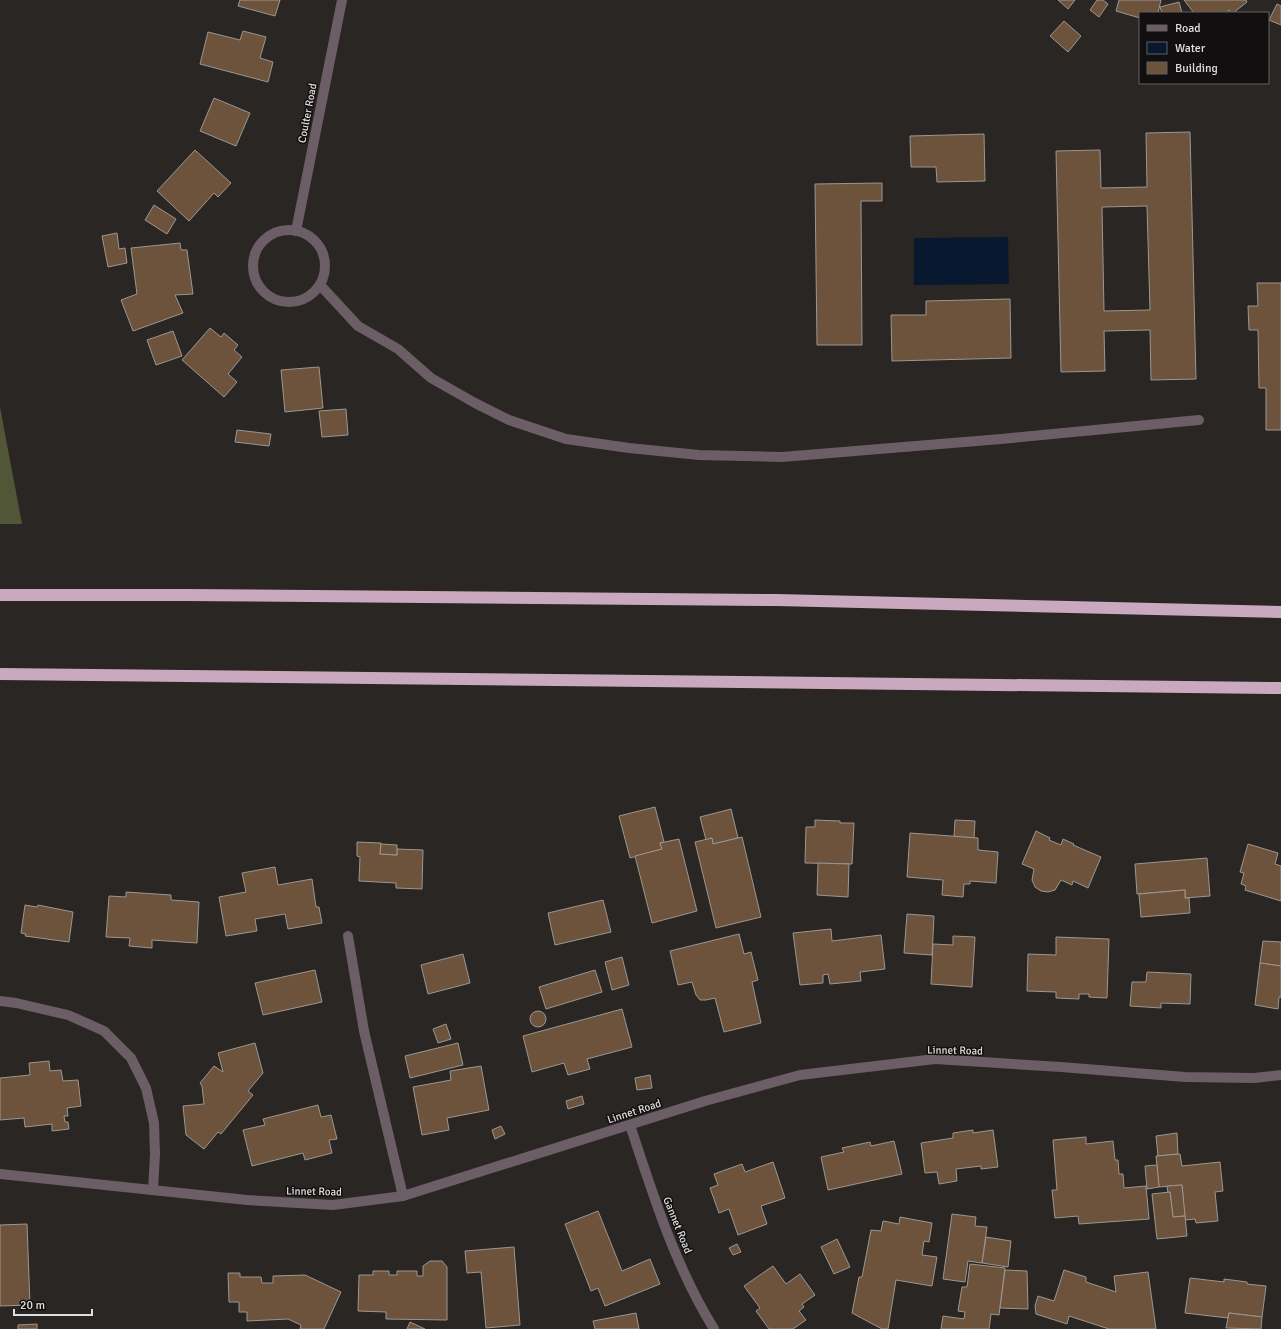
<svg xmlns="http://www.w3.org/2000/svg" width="1281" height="1329" viewBox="0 0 1281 1329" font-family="Signika,sans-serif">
  <rect width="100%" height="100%" fill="#2a2624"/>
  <polygon fill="#515637" points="0,407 22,524 0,524"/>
  <polygon fill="#08192f" points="1008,237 1009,284 914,285 914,238"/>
  <g fill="#6d533c" stroke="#9b9793" fill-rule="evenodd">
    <polygon points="240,0 280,0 275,16 238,6"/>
    <polygon points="1058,0 1075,0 1068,9"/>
    <polygon points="1097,0 1103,0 1108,4 1099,17 1090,10"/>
    <polygon points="1119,0 1161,0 1158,13 1140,13 1140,18 1116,11"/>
    <polygon points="1184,0 1246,0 1247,2 1233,13 1231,13 1229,10 1225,13 1194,13"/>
    <polygon points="1179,2 1182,13 1162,13 1160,7"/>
    <polygon points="1277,4 1281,6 1281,25 1269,20"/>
    <polygon points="1064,21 1081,36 1068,52 1050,36"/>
    <polygon points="243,31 266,37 260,58 273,62 268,82 200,64 208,32 240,40"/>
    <polygon points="214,98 250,113 236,146 200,131"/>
    <path d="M1190,132L1196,379L1151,380L1150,330L1104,331L1105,371L1061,372L1056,151L1100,150L1101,188L1147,187L1146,133ZM1147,206L1150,310L1104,311L1102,207Z"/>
    <polygon points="984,134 985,181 937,182 936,167 911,167 910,136"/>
    <polygon points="195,150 231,183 218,197 214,193 189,221 157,191"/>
    <polygon points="882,183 882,201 861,201 862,345 817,345 815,184"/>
    <polygon points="154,205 176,219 167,234 145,220"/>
    <polygon points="117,233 119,249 125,248 127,263 108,267 102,236"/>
    <polygon points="180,243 181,250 187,250 193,294 175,295 183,313 133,331 121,300 137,294 131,248"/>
    <polygon points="1257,283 1281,283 1281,430 1266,430 1266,388 1259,388 1258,330 1249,330 1248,306 1258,306"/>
    <polygon points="1010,299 1011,358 892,361 891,315 926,315 926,301"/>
    <polygon points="210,328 221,337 224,333 238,345 234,350 242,357 228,374 237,382 224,397 182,360"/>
    <polygon points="173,331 182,356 156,365 147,340"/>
    <polygon points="319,367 323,408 285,412 281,370"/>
    <polygon points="346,409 348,435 322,437 319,411"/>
    <polygon points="237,430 271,434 269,446 235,442"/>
    <polygon points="655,807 664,842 660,843 662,849 630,858 619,816"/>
    <polygon points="731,809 738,838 713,844 712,838 706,840 700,817"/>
    <polygon points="815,820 840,821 840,823 854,823 852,864 805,863 806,827 815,827"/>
    <polygon points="955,820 975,821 974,838 954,837"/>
    <polygon points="1036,831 1050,838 1049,840 1061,845 1063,839 1074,844 1073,845 1101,857 1088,888 1073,881 1072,885 1061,880 1055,890 1048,892 1041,891 1035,887 1032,880 1034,869 1022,864"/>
    <polygon points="910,833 978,838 978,850 998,852 996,883 970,881 970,884 964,884 963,897 942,895 943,880 907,877"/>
    <polygon points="742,837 761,917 716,928 695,842 712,838 713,844"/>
    <polygon points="679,839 697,911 652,923 635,856 662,849 660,843"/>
    <polygon points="357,842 381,843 380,854 397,855 397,849 423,850 422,889 396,888 396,883 359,881 360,857 357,856"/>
    <polygon points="381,844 397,845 397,855 380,854"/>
    <polygon points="1248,844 1278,853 1275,864 1281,866 1281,901 1245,890 1246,886 1241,884 1244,873 1240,872"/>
    <polygon points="1207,858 1210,896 1185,898 1185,890 1137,894 1135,864"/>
    <polygon points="818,863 849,864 848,897 817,895"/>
    <polygon points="275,867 278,885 312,879 316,907 319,907 322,923 288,929 285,914 255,919 257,931 226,936 219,897 246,892 242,873"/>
    <polygon points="1185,890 1185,898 1189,898 1190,913 1141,917 1139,894"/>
    <polygon points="126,892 171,895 171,900 199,902 197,943 152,940 152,948 129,946 130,938 106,937 109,896 126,897"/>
    <polygon points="603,900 611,932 555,945 548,913"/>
    <polygon points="25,905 37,907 38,905 73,912 69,942 25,936 26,934 21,933"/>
    <polygon points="907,914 934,916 932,955 904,953"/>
    <polygon points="831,929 832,941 881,935 885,969 860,972 861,981 830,984 828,974 823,975 823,983 800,985 793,933"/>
    <polygon points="739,934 744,954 751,952 758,980 752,982 761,1023 724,1032 715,998 706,1000 700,1000 696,995 692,982 678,985 670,951"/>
    <polygon points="953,936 975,937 972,987 931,984 933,944 953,945"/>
    <polygon points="1056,937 1109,939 1107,998 1089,997 1089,994 1079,994 1079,999 1056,998 1056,992 1027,991 1028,954 1056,955"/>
    <polygon points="1263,941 1281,942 1281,966 1260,963"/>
    <polygon points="463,954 470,983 428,994 421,965"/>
    <polygon points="622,957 629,985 612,990 605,962"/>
    <polygon points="1260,963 1281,966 1281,997 1279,997 1278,1009 1255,1005"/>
    <polygon points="315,970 322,1002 263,1015 255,983"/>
    <polygon points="595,970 602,992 546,1009 539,987"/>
    <polygon points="1147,972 1191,974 1190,1004 1161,1003 1161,1008 1130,1006 1132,982 1146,982"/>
    <polygon points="622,1009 632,1047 587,1059 590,1069 568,1075 564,1063 532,1072 523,1036"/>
    <circle cx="538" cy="1019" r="8"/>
    <polygon points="446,1024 451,1039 438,1043 433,1029"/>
    <polygon points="255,1043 263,1073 248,1091 253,1095 221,1134 218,1132 204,1149 186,1135 183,1106 204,1104 202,1086 200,1083 214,1066 223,1072 218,1053"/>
    <polygon points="458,1043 463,1065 410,1078 405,1056"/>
    <polygon points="49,1061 50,1071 61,1070 63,1081 78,1080 81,1106 67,1108 68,1116 64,1116 65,1122 68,1122 69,1129 52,1131 52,1124 25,1127 24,1118 0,1120 0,1078 30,1075 29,1063"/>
    <polygon points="481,1066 489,1110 447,1118 449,1130 422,1135 413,1087 451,1080 450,1071"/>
    <polygon points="650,1075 652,1088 637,1090 635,1078"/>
    <polygon points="582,1096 584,1104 568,1109 566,1101"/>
    <polygon points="318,1105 321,1117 331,1115 337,1139 329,1140 332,1153 305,1160 303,1153 252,1166 243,1130 265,1125 263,1119"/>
    <polygon points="501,1126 505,1134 495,1139 492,1130"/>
    <polygon points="973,1130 973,1133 993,1130 998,1167 981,1169 981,1166 956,1169 957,1181 939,1184 937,1172 925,1173 921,1143 953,1138 953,1133"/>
    <polygon points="1177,1133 1178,1154 1158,1156 1156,1136"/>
    <polygon points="1086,1137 1086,1144 1113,1141 1115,1160 1118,1160 1119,1174 1123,1174 1124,1188 1146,1186 1149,1219 1079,1224 1078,1216 1055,1218 1052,1190 1057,1190 1053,1140"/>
    <polygon points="894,1141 902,1174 828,1190 821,1157 844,1152 842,1148 870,1142 871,1146"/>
    <polygon points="1180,1154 1182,1166 1220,1162 1223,1191 1215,1192 1218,1221 1196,1223 1195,1219 1185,1220 1182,1185 1159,1187 1156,1156"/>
    <polygon points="773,1162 785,1198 761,1206 767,1224 738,1235 729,1209 719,1213 710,1188 718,1185 714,1174 742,1164 745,1172"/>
    <polygon points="1157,1165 1159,1187 1147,1189 1145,1166"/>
    <polygon points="1182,1185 1185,1216 1173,1217 1170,1192 1168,1193 1167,1186"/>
    <polygon points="1170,1192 1173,1217 1185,1216 1187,1236 1157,1239 1152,1194"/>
    <polygon points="598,1211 622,1271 650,1259 660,1284 605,1306 598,1288 591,1291 565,1224"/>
    <polygon points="952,1214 976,1217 975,1226 987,1227 982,1263 968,1261 965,1282 943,1279"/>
    <polygon points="900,1217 932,1223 929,1242 924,1241 922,1255 937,1257 932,1286 896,1280 888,1329 882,1329 852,1313 859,1277 862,1277 871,1230 881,1231 883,1221 899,1224"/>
    <polygon points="27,1224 30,1305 0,1306 0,1225"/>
    <polygon points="986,1237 1011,1241 1008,1267 982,1263"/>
    <polygon points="837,1239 850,1267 834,1274 821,1247"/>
    <polygon points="737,1244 741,1252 733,1255 729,1248"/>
    <polygon points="514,1247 520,1325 486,1328 481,1272 467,1273 465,1251"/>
    <polygon points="430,1261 442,1261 447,1267 447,1320 386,1319 386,1312 358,1311 359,1275 373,1275 373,1271 389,1271 389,1275 397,1275 397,1271 417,1271 417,1276 423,1276 423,1266"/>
    <polygon points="970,1264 1005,1268 999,1315 991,1314 989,1329 941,1329 943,1316 964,1319 965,1312 958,1311 962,1287 967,1287"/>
    <polygon points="773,1266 786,1284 800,1274 815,1295 802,1304 804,1307 799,1311 806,1320 793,1329 769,1329 756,1311 760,1308 744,1286"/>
    <polygon points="1005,1270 1027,1271 1028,1309 1000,1308"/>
    <polygon points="1064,1270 1086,1277 1086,1282 1116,1292 1114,1276 1148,1272 1156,1329 1109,1329 1069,1316 1067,1324 1036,1314 1035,1306 1038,1296 1054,1301"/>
    <polygon points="228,1273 240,1273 240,1277 261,1277 262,1283 273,1283 273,1276 305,1275 341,1292 324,1329 300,1329 301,1325 288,1319 247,1321 247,1312 239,1312 239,1302 229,1302"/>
    <polygon points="1190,1278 1224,1282 1224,1279 1247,1282 1247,1284 1266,1286 1262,1317 1229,1313 1228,1318 1185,1313"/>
    <polygon points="636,1313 639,1329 595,1329 593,1321"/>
    <polygon points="1229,1313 1262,1317 1261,1329 1226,1328"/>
    <polygon points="410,1322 425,1329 407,1329"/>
    <polygon points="37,1324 37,1329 18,1329 18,1325"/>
  </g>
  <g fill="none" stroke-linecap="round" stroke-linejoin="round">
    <g stroke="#6b5e67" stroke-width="10">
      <circle cx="289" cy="266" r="36"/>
      <polyline points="296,231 342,0"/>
      <polyline points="320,285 358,326 398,349 431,378 475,403 509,420 566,439 629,448 699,455 782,457 1001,439 1199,420"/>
      <polyline points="348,936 364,1031 403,1196"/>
      <polyline points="0,1001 16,1003 68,1015 104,1031 131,1058 146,1088 154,1123 155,1154 153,1190"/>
      <path d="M630,1125C653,1195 675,1266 714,1329"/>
      <polyline points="0,1174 247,1200 333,1205 403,1196 705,1101 800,1075 935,1059 1061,1067 1185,1077 1254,1078 1281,1075"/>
    </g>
    <g stroke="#caa9bf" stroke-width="12">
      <polyline points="0,595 184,595 776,600 1281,612"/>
      <polyline points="0,674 1281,688"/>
    </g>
  </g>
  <g text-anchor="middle" stroke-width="3" stroke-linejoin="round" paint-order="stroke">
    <g font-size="11" fill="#e0dddc" stroke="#110f0f">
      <text transform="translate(307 113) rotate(-79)" y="4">Coulter Road</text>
      <text transform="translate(955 1050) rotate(1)" y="4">Linnet Road</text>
      <text transform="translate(634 1111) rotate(-18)" y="4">Linnet Road</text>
      <text transform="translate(314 1191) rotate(1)" y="4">Linnet Road</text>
      <text transform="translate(678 1225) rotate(68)" y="4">Gannet Road</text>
    </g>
  </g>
  <rect x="1139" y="12" width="130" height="72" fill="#110f0f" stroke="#646161"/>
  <rect x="1147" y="25" width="20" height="6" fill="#6b5e67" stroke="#646161"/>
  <text x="1175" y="32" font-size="12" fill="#e0dddc">Road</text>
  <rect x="1147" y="42" width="20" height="12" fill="#08192f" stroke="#646161"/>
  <text x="1175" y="52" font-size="12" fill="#e0dddc">Water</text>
  <rect x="1147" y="62" width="20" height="12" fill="#6d533c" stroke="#646161"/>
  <text x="1175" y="72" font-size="12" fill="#e0dddc">Building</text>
  <path d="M14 1309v6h78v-6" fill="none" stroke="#e0dddc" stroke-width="2"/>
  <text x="20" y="1309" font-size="12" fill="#e0dddc" stroke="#110f0f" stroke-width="3" paint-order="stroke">20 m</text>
</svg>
